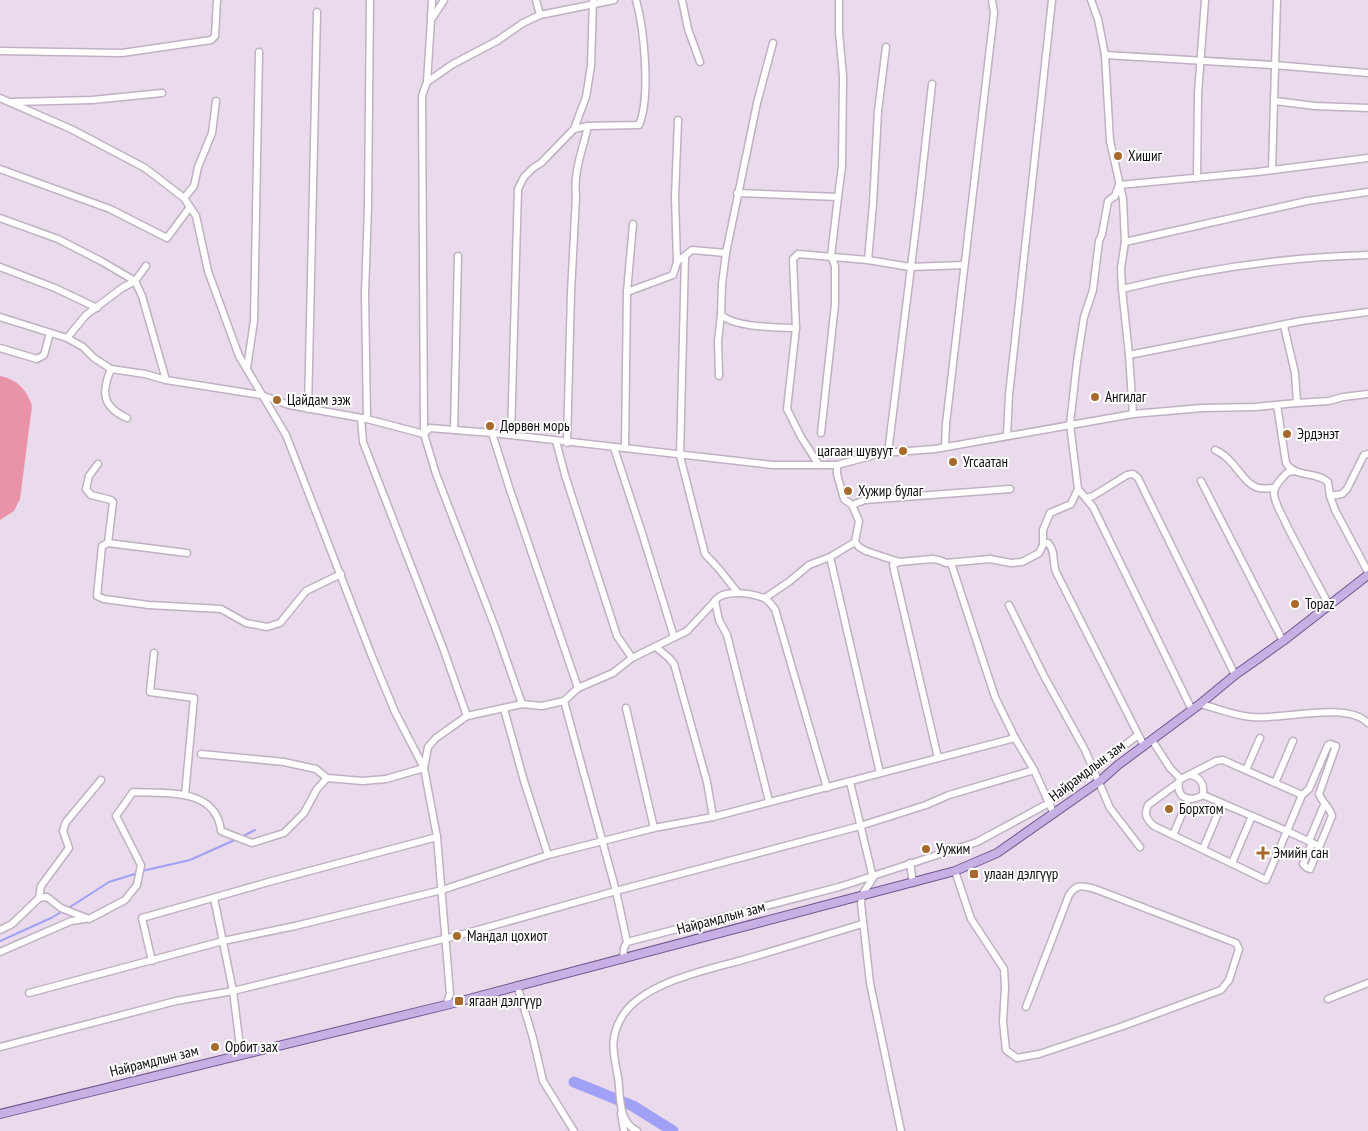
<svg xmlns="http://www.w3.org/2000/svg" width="1368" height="1131" viewBox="0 0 1368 1131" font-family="'PT Sans Narrow',sans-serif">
  <rect width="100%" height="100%" fill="#e9dbeb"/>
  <path fill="#e993a9" d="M0,376C17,379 27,390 32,406L20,499L14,511L0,520Z"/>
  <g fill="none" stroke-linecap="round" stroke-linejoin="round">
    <g stroke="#a1a0f7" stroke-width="2">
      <polyline points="241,837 255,830"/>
      <polyline points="142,871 190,860 237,839"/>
      <polyline points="67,909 109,882 138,873"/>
      <polyline points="0,941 51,918 63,911"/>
    </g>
    <polyline stroke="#a1a0f7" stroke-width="11" points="574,1082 633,1106 673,1131"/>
    <defs>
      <g id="minor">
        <polyline points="536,0 540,15"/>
        <polyline points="682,0 688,29 700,62"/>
        <polyline points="1091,0 1098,19 1105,55 1110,141 1123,199 1125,242 1121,268 1122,289 1129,355 1133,414"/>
        <polyline points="431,18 432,0"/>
        <polyline points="0,51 122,53 211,40 215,36 217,0"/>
        <polyline points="1105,55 1274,65 1368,73"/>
        <polyline points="427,82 431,20 444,0"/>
        <polyline points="0,98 71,129 145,168 184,198 196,216 208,271 239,356 286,435 371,654 395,712 424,768 437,837 450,994 446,1005"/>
        <polyline points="1275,101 1315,106 1368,108"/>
        <polyline points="13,102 92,100 162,93"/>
        <path d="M574,129L588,126L639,125C651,97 644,28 636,0"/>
        <polyline points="0,169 110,209 167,238 190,207"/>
        <polyline points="1272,170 1277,0"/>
        <polyline points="1197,178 1198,94 1205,0"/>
        <polyline points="737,193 838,197 831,256 835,266 835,304 821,433"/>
        <polyline points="838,197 842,166 843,76 839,32 839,0"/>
        <polyline points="184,198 194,186 198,167 212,133 216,101"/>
        <polyline points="0,218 58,239 101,261 135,281 142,296 166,380"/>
        <polyline points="1125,242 1307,201 1368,192"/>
        <polyline points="685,257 680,456 705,554 719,569 738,593"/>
        <polyline points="868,260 873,204 878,111 886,47"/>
        <polyline points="677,262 675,197 678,120"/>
        <polyline points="0,267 55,288 97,308"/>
        <path d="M1122,289C1203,269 1285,257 1368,255"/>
        <polyline points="627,292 673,275 677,262 692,250 726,253"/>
        <path d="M721,315C737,328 775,327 796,328"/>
        <polyline points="0,317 67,338 83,347 94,358 111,369 145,374 166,380 261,395 289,405 367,419 424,434 430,428 492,433 772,465 837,465 882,453 935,449 1133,414 1202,408 1255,407 1297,403 1329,401 1343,397 1368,394"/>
        <polyline points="1284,326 1295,373 1297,403"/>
        <polyline points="67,338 86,315 122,288 135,281 146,266"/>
        <polyline points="0,348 37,359 44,355 50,333"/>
        <polyline points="1129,355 1301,321 1368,312"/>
        <polyline points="247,368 254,321 259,52"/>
        <path d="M111,369C101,392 102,407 127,418"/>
        <polyline points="719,376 718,341 721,315 722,284 726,253 757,103 773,43"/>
        <path d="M1277,405L1286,463C1295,478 1316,471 1328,482L1330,496L1335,510L1368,572"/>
        <polyline points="308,409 317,12"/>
        <polyline points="361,418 363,442 443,648 467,716"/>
        <polyline points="367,419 365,294 368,206 370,0"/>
        <polyline points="454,430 458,256"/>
        <polyline points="492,433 510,490 578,688"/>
        <polyline points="511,435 518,189 524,177 533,168 541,163 574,129 586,97 591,66 593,0"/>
        <polyline points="1007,436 1009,395 1052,0"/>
        <polyline points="556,441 565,475 617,636 632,658"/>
        <path d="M567,443L571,293L576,196C573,172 583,149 588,126"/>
        <polyline points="945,447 946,424 994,13 992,0"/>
        <polyline points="614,448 642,533 674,637"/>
        <polyline points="625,448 627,292 633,224"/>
        <path d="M1215,450C1235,458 1243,485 1259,488C1264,489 1270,488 1275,488"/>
        <polyline points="888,453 919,202 932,84"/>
        <polyline points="98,464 89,476 86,489 91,495 111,500 113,502 108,543"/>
        <polyline points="819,465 801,437 787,409 796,328 793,259 798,254 868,260 910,267 964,265"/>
        <polyline points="837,465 837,474 844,499 852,505 859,521 855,542 859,547 866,551 899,562 932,559 939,560 946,563 990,559 1011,563 1022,562 1039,553 1043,545 1043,530 1050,513 1071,504 1078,489"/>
        <path d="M1294,471L1288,472C1283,477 1273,486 1274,494C1275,505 1283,516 1287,526C1301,553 1315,579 1329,605"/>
        <polyline points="1201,481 1283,641"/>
        <polyline points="1330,496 1342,494 1347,489 1364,455 1368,454"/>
        <polyline points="1086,498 1093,496 1127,475 1133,474 1138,478 1235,675"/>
        <polyline points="852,505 865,500 1010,489"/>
        <path d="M1043,543H1048C1056,551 1052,562 1056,572L1144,746"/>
        <polyline points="187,553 108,543 102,546 97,596 104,599 149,605 221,609 246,623 267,627 280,623 306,591 341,574"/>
        <polyline points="830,557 880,773"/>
        <polyline points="899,562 893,565 894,570 938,758"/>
        <polyline points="951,563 995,697 1015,738 1034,770 1054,814"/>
        <polyline points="765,598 790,581 809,565 830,557 855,542"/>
        <polyline points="1009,605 1044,676 1085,750 1110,808 1140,847"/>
        <polyline points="656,647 669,658 674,664 707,782 713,817"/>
        <polyline points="154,653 150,692 194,698 185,795"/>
        <polyline points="564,701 616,891 627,942 624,948 623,959"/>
        <polyline points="522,704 495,627 436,474 424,434 422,96 427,82 453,64 497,41 523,23 540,15 614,0"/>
        <path d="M1200,704C1217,708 1235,716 1252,717C1283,720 1346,701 1368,723"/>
        <polyline points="626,708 654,828"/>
        <polyline points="504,709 524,781 548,855"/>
        <polyline points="1192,710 1093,507 1078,489 1070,424 1077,362 1084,317 1093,290 1099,241 1102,234 1108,201 1115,196 1119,185 1257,172 1368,158"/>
        <polyline points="1152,740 1170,768 1181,779 1216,761 1223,760 1302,795 1287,831 1203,795"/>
        <polyline points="201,754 284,762 316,769 327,778 363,781 386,779 424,768"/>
        <polyline points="424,768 428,747 436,738 467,716 522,704 542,706 564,701 578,688 613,673 632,658 687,631 715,601"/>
        <polyline points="1246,770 1260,738"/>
        <path d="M1179,781C1176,798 1189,803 1203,795C1204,785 1202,778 1191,775"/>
        <polyline points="850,782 873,878 862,895 861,903 870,983 901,1131"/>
        <path d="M1178,783L1148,805C1144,814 1146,819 1154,826L1266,880L1287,831L1319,846"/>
        <polyline points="1275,783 1293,741"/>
        <path d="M1302,795L1309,789L1328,745L1330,744L1336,746L1319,794C1322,802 1331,809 1332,816L1310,869L1307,868L1303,864L1312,843"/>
        <path d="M769,801L727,635L719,620L715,601C723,589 751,593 764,598C768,599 771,605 775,609L827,788"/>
        <polyline points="1173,835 1188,800"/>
        <polyline points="1309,841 1324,805"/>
        <polyline points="1203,849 1222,804"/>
        <polyline points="910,863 913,883"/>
        <polyline points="1232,863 1252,816"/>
        <path d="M955,871L971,919L1004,969L1005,987L1003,1022L1006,1050L1017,1058L1039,1054L1123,1026L1221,990L1229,980L1239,949L1236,943L1095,889C1083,886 1077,883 1069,895L1026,1007"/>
        <polyline points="39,898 41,886 69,848 63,831 66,822 101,780"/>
        <polyline points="214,898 233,991 241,1054"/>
        <path d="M0,930L12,924L39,898L47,897L61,908L89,919L125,900L137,885L141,865L116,816L133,792C165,794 216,787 221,831L252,843L284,833L304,813L317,789L327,778"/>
        <polyline points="627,942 839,887 977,842 1049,803 1138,735"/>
        <polyline points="0,952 71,921 85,919"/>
        <polyline points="152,961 142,918 272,881 437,837"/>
        <polyline points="517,985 533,1038 543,1081 574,1131"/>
        <polyline points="29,993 223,941 295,926 442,890 548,855 654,828 713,817 1015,738"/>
        <polyline points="1328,999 1368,983"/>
        <polyline points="0,1047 176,1001 233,991 460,935 616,891 860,826 926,805 949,795 1034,770"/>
        <polyline points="621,1113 624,1131"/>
        <path d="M637,1131C617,1121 621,1095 618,1077C613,1052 609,1037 623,1015C646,980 716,968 753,957C790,946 826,935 862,924"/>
      </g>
      <polyline id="major" points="0,1114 446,1005 955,871 997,853 1100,781 1118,765 1200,704 1235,675 1283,641 1368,575"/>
    </defs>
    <use href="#minor" stroke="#bfb1c1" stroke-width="9"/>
    <use href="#major" stroke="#6f548d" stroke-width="10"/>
    <use href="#minor" stroke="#fff" stroke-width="6"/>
    <use href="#major" stroke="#c7b0e3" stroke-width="8"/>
  </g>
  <g fill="#a66a2c" stroke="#fff" stroke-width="2">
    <circle cx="1118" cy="156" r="5"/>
    <circle cx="1095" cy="397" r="5"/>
    <circle cx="277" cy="400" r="5"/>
    <circle cx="490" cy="426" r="5"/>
    <circle cx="1287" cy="434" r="5"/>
    <circle cx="903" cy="451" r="5"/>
    <circle cx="953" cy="462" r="5"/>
    <circle cx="848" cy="491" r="5"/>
    <circle cx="1295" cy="604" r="5"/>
    <circle cx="1169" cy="809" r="5"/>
    <circle cx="926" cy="849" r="5"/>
    <path d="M1260.5 845.5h5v5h5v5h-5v5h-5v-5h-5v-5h5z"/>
    <rect x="969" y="869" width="10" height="10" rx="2.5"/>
    <circle cx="457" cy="936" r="5"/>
    <rect x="454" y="996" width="10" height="10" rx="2.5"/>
    <circle cx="215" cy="1047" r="5"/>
  </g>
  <g text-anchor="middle" stroke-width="4" stroke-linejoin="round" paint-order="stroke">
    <g font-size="15" fill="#100b10" stroke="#fff" text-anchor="start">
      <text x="1128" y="161">Хишиг</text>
      <text x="1105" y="402">Ангилаг</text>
      <text x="287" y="405">Цайдам ээж</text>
      <text x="500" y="431">Дөрвөн морь</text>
      <text x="1297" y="439">Эрдэнэт</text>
      <text x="893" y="456" text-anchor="end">цагаан шувуут</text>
      <text x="963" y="467">Угсаатан</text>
      <text x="858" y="496">Хужир булаг</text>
      <text x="1305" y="609">Topaz</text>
      <text x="1179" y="814">Борхтом</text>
      <text x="936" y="854">Уужим</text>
      <text x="1273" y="858">Эмийн сан</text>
      <text x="984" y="879">улаан дэлгүүр</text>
      <text x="467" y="941">Мандал цохиот</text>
      <text x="469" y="1006">ягаан дэлгүүр</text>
      <text x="225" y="1052">Орбит зах</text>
    </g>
    <g font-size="15" fill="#100b10" stroke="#fff">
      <text transform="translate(1087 771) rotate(-37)" y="5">Найрамдлын зам</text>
      <text transform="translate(721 918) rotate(-15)" y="5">Найрамдлын зам</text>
      <text transform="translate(154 1061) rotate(-14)" y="5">Найрамдлын зам</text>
    </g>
  </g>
</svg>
